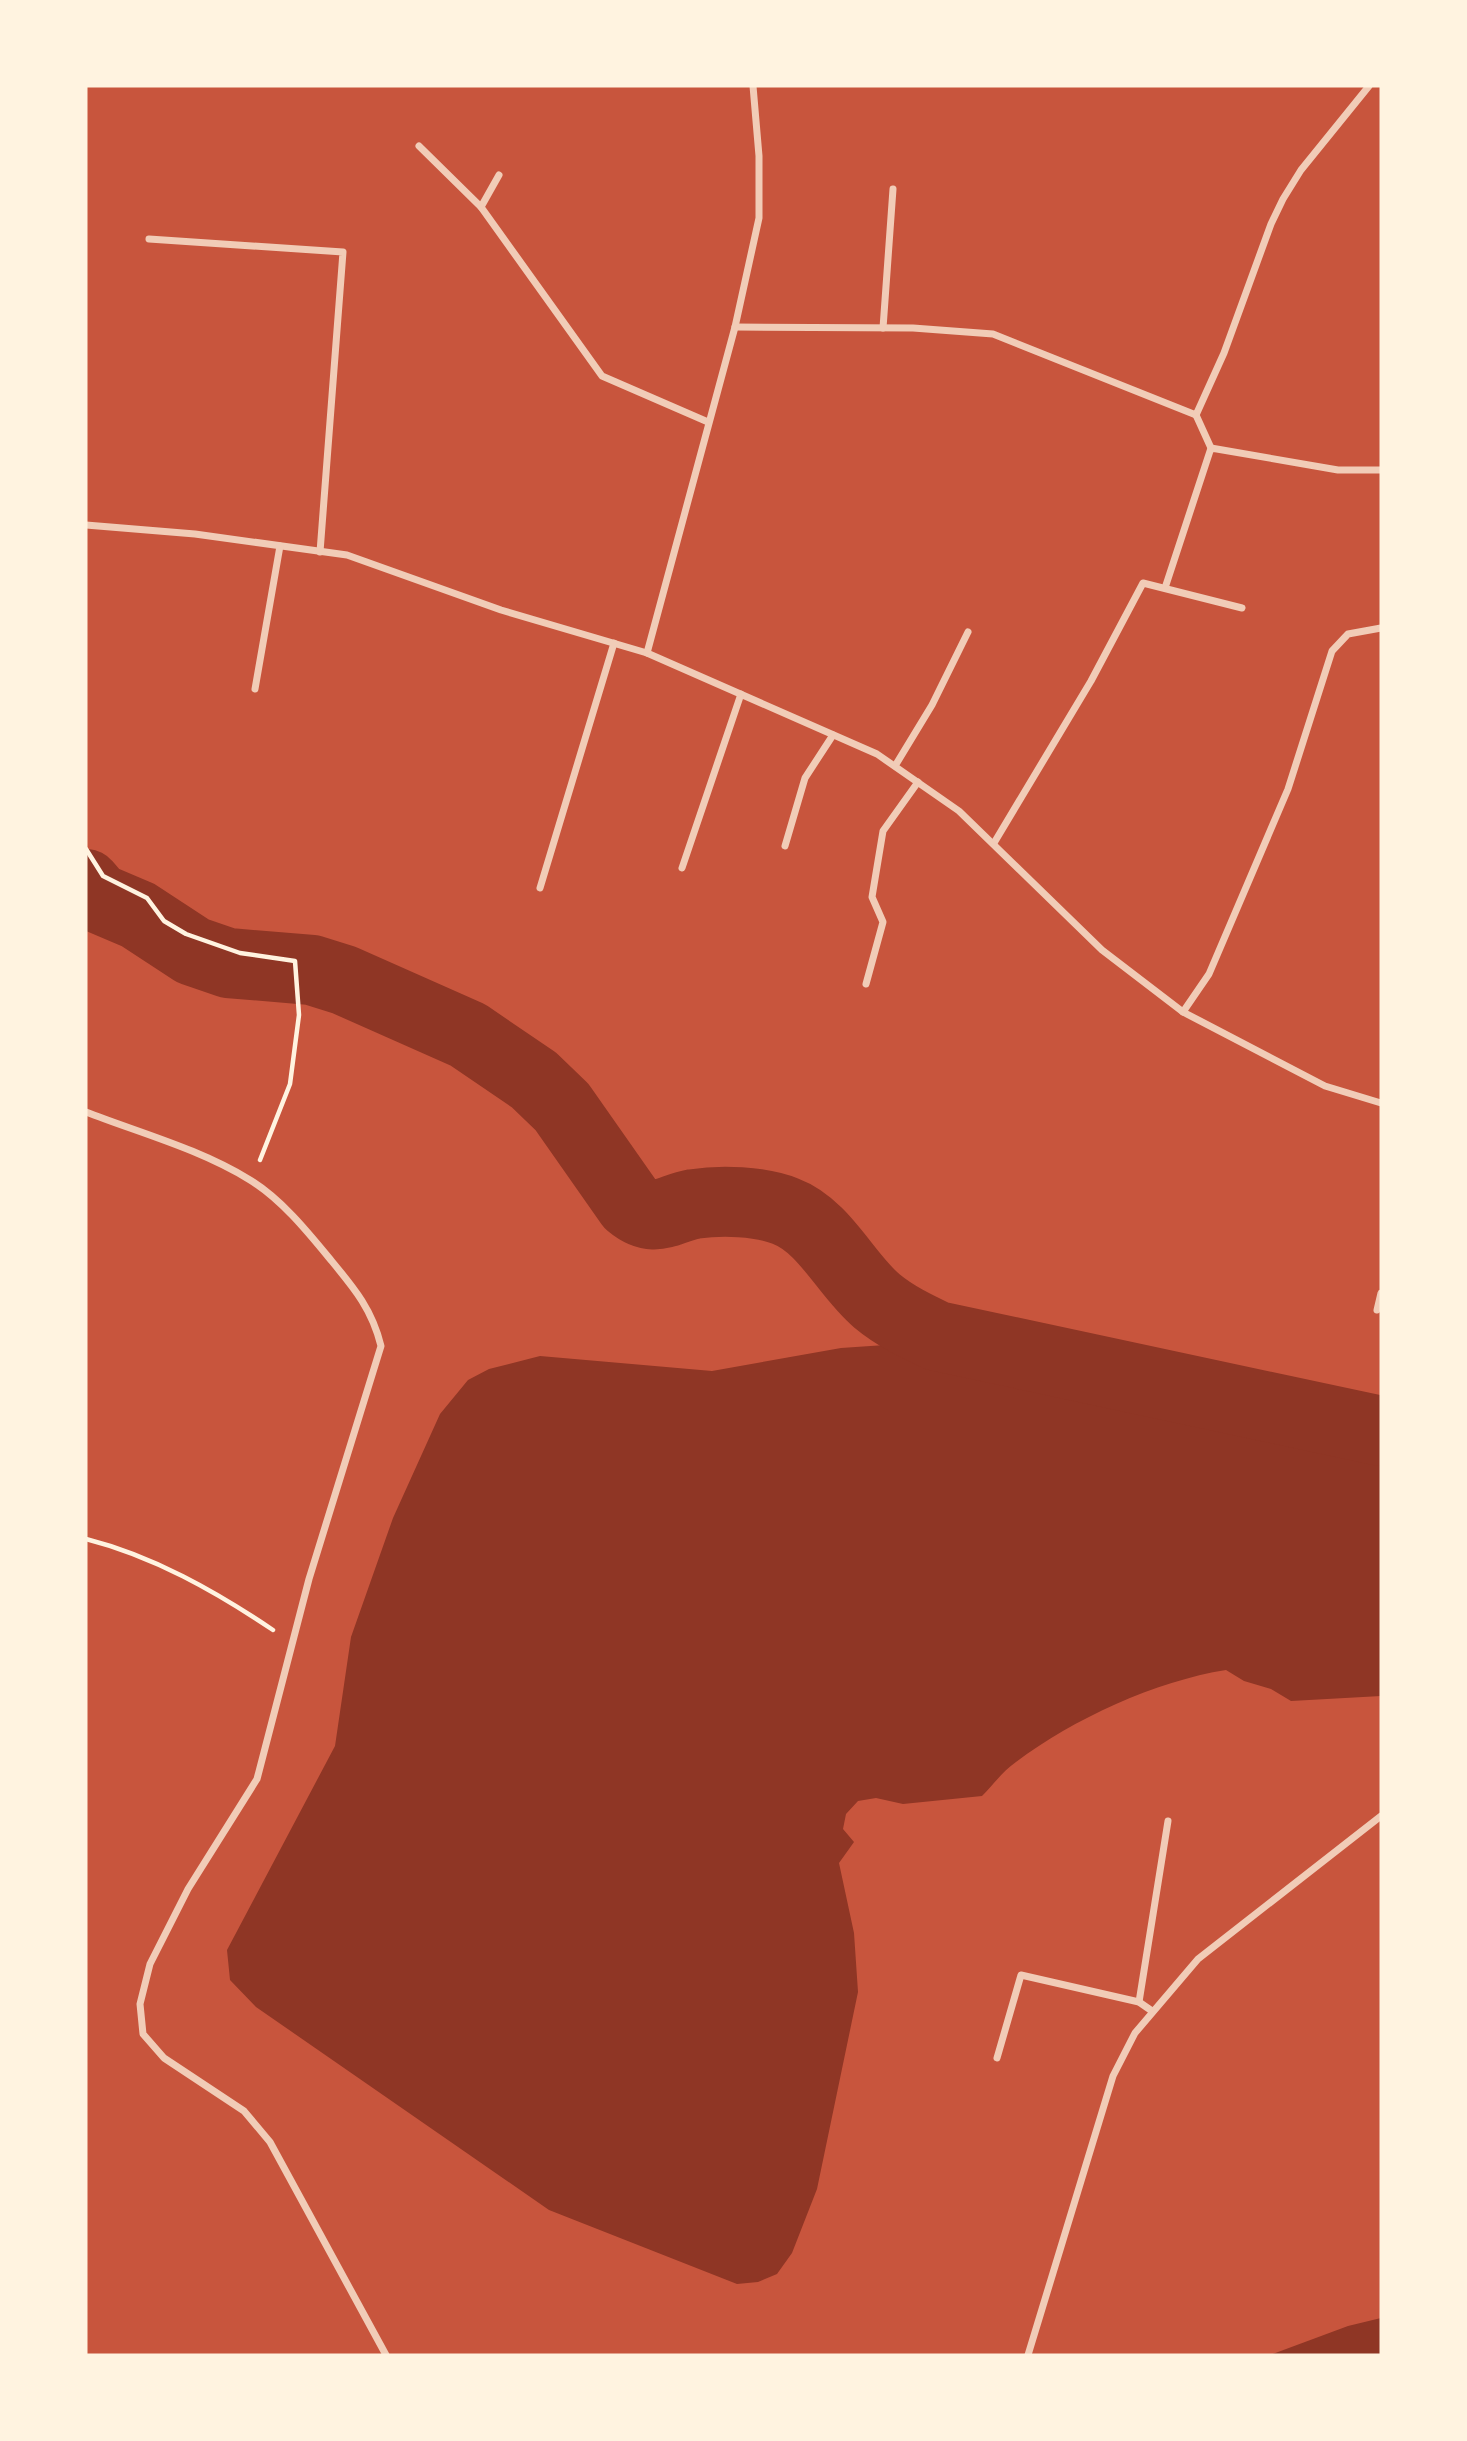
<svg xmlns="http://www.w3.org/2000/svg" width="1467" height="2441" viewBox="0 0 1467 2441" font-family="'Varela Round',sans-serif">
  <rect width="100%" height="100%" fill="#c8553d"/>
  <g fill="#8f3625">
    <path d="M900,1344L1381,1445V1696L1291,1701L1271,1689L1244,1681L1226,1670C1156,1681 1073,1719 1016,1762C1003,1771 993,1785 982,1796L903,1804L876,1798L858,1801L846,1814L843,1829L854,1842L839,1863L854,1933L858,1992L817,2189L792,2253L777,2274L758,2282L737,2284L549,2210L256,2007L230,1980L227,1950L335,1746L351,1637L393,1518L440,1414L468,1380L489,1369L540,1356L712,1371L841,1348Z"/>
    <polygon points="1381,2318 1381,2355 1270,2355 1348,2326"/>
  </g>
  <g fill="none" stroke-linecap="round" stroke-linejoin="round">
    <path stroke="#8f3625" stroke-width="70" d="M86,884L98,898L138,915L193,951L228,963L312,970L344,980L468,1035L534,1080L562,1107L630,1204C655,1225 667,1209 694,1204C721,1200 760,1201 785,1211C825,1226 845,1274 877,1301C895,1316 916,1326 937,1336L1381,1431"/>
    <g stroke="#fff3e0" stroke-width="4.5">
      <polyline points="86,849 103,876 147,898 164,921 186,934 240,953 295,961 299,1015 290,1084 260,1160"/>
      <path d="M86,1539C153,1556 215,1591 273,1630"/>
    </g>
    <g stroke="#f1ccb7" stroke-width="7">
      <polyline points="419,146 481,207"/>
      <polyline points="499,175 481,207 602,376 708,422"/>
      <polyline points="149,239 343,252 320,552"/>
      <polyline points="735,327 913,328 993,334 1196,415 1224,353 1271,224 1283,199 1301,170 1369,86"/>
      <polyline points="883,328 893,189"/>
      <polyline points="1196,415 1211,448"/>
      <polyline points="86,525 195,534 347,555 501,610 647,653 877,754 959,811 1102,950 1183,1012 1325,1086 1381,1103"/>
      <polyline points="1165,588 1211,448 1338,470 1381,470"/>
      <polyline points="647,653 735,327 759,218 759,156 753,86"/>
      <polyline points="255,689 280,546"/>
      <polyline points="895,766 932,705 968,632"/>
      <polyline points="994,843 1091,681 1143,583 1242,608"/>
      <polyline points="785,846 805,778 833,735"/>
      <polyline points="682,868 741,694"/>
      <polyline points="540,888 614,643"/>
      <polyline points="866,984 883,922 872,897 883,831 918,782"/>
      <polyline points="1183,1012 1209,974 1288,789 1332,651 1348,634 1381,628"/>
      <path d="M86,1112C140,1133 200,1149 250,1180C281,1199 307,1231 330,1259C354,1288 372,1309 381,1346L309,1579L257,1779L188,1889L150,1964L140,2004L143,2034L164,2058L244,2111L270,2142L386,2355"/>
      <polyline points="1377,1310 1381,1293"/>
      <polyline points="1139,2002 1168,1821"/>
      <polyline points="997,2058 1021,1975 1139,2002 1152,2011"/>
      <polyline points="1028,2355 1113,2076 1135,2033 1198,1959 1381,1816"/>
    </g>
  </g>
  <rect width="1467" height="2441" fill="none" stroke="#fff3e0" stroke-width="175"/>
</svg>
